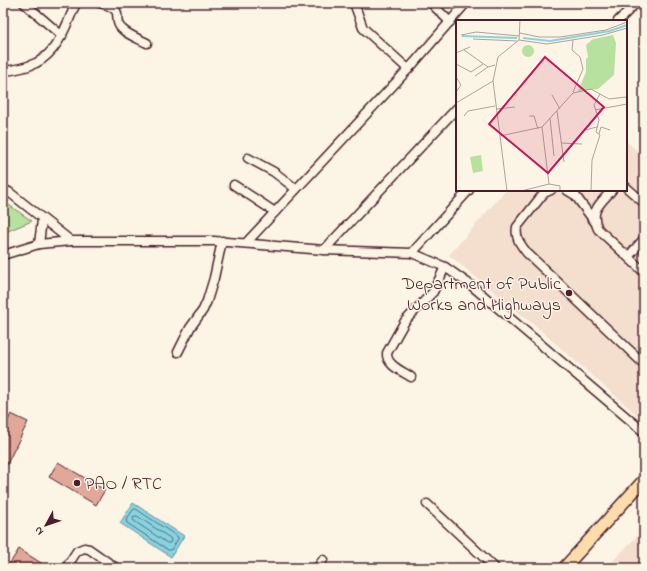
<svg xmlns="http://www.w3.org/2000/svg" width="647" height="571" viewBox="0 0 647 571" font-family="'Indie Flower',sans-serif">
  <rect width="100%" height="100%" fill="#fcf5e5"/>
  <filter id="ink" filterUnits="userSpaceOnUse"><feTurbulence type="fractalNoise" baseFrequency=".025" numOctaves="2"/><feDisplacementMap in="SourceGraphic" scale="8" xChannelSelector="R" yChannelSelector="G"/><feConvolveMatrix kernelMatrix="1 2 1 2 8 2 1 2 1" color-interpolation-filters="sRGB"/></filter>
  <g filter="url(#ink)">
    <g fill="#f4dece">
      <polygon points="626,141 644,157 644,421 540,330 449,255 506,190 626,190"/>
      <polygon points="644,529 644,568 606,568"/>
    </g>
    <polygon fill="#b6e19e" stroke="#808064" points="3,201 32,221 3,233"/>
    <polygon fill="#85d4e2" stroke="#6d8c99" points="133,503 184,536 171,557 120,523"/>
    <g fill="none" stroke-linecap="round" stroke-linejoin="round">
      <g stroke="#626774" stroke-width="1">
        <polygon points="136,509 178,537 178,539 171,550 168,550 127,523 126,520 133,510"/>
        <polygon points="135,516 137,516 170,538 171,540 170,543 167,543 134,521 133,519"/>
      </g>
    </g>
    <g fill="#e1a899" stroke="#4a1f2b">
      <polygon points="11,414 28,422 6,466 3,465 3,430"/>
      <polygon points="58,462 105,490 96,505 49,477"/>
      <polygon points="19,549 49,568 7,568"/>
    </g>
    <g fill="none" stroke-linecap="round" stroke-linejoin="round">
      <defs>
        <g id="minor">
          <polyline points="24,3 62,36"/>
          <path d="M100,3C129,11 110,18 122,29C128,35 139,39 147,43"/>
          <polyline points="354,3 363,28 408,69"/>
          <polyline points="431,3 450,22"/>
          <polyline points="618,21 636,3"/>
          <path d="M3,71C14,70 25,68 36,63C58,52 67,24 76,3"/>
          <polyline points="248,158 274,172 296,189"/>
          <polyline points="234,185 275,212"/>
          <polyline points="626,187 644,203"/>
          <polyline points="3,189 9,192 71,241 214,241 324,250 412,253 445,267 472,286 644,432"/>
          <path d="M551,190L544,193L517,227C515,239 521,245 527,253L644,364"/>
          <polyline points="567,190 575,195 594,221"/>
          <path d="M612,190C600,204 589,210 598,229L644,272"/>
          <polyline points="246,243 414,63 466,3"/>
          <polyline points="39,244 42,220"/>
          <polyline points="324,250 457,108"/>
          <polyline points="412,253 469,190"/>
          <polyline points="3,255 39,244 71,241"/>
          <polyline points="628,257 644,239"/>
          <polyline points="178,352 190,328 203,310 207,301 214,278 222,241"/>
          <path d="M411,377C402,371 386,365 387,353L405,321L433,292L445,267"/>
          <polyline points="427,504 495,568"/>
          <polyline points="66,568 77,551 84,548 89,549 116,568"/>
          <polyline points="317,568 323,560"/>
        </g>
        <polyline id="major" points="564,568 644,480"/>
      </defs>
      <use href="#minor" stroke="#4a1f2b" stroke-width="11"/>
      <use href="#major" stroke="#4a1f2b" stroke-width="14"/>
      <use href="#minor" stroke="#fcf5e5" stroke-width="8"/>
      <use href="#major" stroke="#fddcac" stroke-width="11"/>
    </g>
  </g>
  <g fill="#4a1f2b" stroke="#fcf5e5" stroke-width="1.5">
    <circle cx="569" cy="293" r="4"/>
    <circle cx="77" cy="483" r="4"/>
  </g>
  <g text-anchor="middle" stroke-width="3" stroke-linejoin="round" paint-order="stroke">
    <g font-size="18" fill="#4a1f2b" stroke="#fcf5e5" text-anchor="end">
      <text x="561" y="289">Department of Public<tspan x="561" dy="21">Works and Highways</tspan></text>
      <text x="85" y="489" text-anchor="start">PAO / RTC</text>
    </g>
  </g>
  <g transform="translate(456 20)">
    <rect width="171" height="171" fill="#fcf5e5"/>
    <path d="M157,15L160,23L158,55L142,69L122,71L130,52V39L132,37L130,25L137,19ZM66 31a6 6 0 1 1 12 0a6 6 0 1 1-12 0ZM25,135L27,151L17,153L14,137Z" fill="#b6e19e"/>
    <path fill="none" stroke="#85d4e2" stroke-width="2" d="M6,16L61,18M67,18L94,21L154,11L171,5"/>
    <path fill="none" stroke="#b59f9b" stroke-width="1" d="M64,13L83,17H104L150,10L171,2M5,15L20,12L63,16M17,19L61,21M63,20L91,24L147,15L171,8M117,20L116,30L124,37L127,49L117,72M8,30L32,47L39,45M0,33L14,27M0,44L15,52L27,44M19,56L32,47M0,57L5,65L0,72M96,75L104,89M0,83L37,61M41,89L59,87M139,90L171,84M101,91L108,142M8,96L12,91L39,86M73,96H78L82,109M94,98L98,136M86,107L93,164M129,110L141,107M143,114L145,107L154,110M44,116L86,107L117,73L135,69L153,79L170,77L171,81M105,123L126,124M51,171L37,61L42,37L63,20L64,0M65,171L93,164L104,166V171M135,171L136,140L144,115L140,112L143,100L138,85L144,74"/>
    <path fill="#c2185b" fill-opacity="0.15" stroke="#c2185b" stroke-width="2" d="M89,37L148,87L92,153L33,104Z"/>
    <rect width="171" height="171" fill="none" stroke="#4a1f2b" stroke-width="2"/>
  </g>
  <rect width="647" height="571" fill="none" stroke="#fcf5e5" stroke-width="16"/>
  <rect x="8" y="8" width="631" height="555" fill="none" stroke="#4a1f2b" stroke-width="1.5" filter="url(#ink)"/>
  <g transform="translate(46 525) rotate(230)" stroke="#fcf5e5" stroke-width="3" paint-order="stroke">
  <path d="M0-3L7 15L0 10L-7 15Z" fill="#4a1f2b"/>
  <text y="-6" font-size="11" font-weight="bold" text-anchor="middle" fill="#4a1f2b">N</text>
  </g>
</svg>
